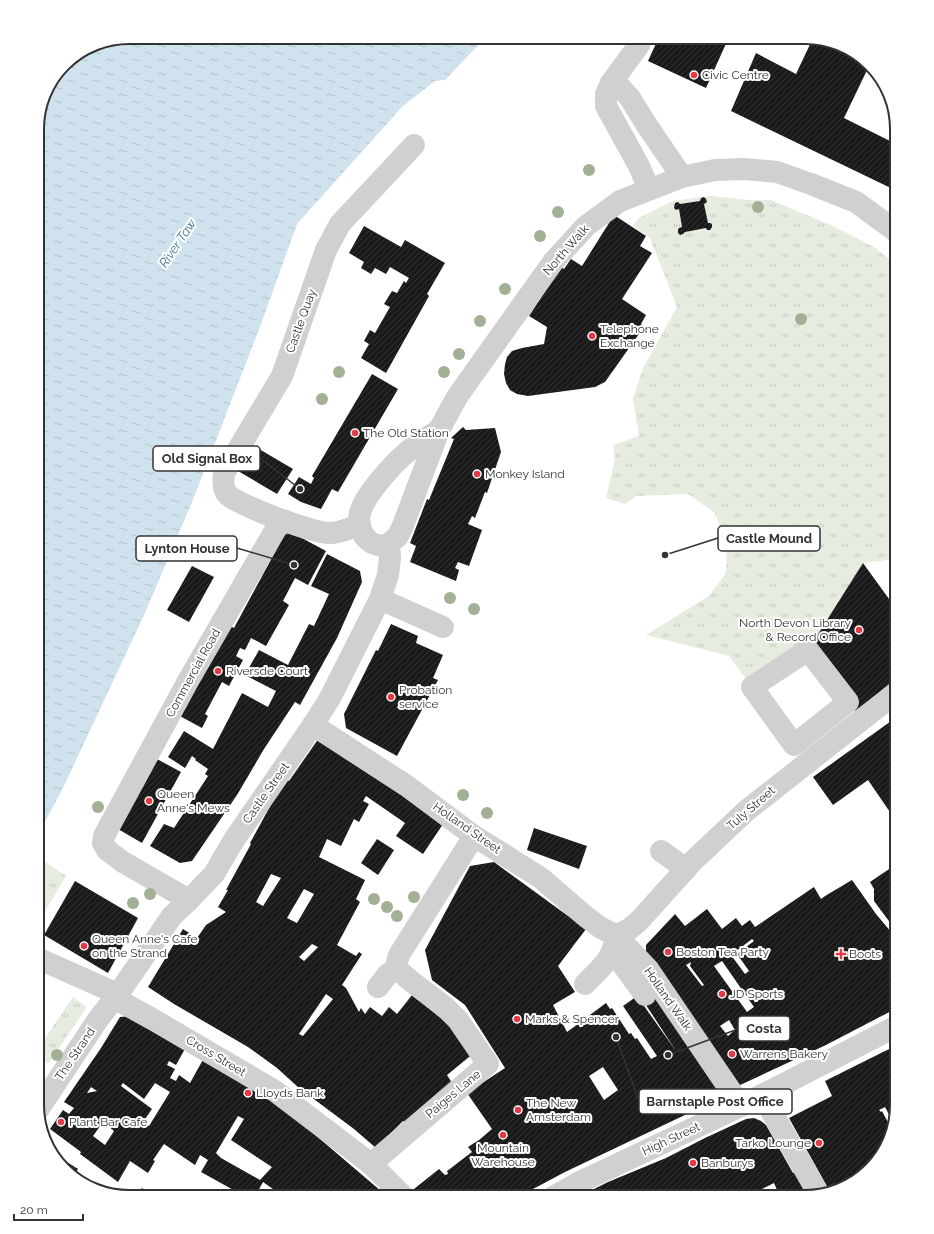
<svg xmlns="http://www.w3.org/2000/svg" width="934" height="1234" viewBox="0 0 934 1234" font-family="Raleway,sans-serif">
  <defs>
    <pattern id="grass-tufts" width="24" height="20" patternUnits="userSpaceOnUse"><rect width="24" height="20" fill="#e6ecdf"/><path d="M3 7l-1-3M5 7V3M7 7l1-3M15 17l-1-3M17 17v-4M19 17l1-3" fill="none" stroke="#c6cbc0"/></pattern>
    <pattern id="water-ripples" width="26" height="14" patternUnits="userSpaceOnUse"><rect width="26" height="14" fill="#cfe2ee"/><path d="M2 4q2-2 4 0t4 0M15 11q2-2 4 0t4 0" fill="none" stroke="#b2c2cd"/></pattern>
    <pattern id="building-hatch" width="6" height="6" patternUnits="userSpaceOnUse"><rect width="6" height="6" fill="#1a1a1a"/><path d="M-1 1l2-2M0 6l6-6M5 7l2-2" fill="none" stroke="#333"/></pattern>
  </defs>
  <rect width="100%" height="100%" fill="#fff"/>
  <g fill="url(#grass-tufts)">
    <polygon points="710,196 749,200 771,200 833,226 874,247 897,265 897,557 895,559 863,563 808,650 752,687 729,656 646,635 709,596 726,573 727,542 714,512 688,494 636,496 625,504 606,498 615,459 613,445 639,436 633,399 643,368 677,307 650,238 633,226 639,218 673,201"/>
    <polygon points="45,862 66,876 37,925 37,877"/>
    <polygon points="73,997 87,1007 48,1064 37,1057 37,1050"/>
  </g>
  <polygon fill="url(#water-ripples)" points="129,37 486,37 445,80 435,81 402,107 297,224 260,327 192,502 145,613 64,786 37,837 37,122 46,88 68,60 94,44"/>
  <g fill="url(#building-hatch)" fill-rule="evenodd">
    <polygon points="659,37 729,37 706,88 648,61"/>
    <polygon points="813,38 851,49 869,66 844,118 890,141 897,128 897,191 731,111 756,53 796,74"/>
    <polygon points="704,197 706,199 707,202 704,204 708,223 710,223 712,224 712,227 710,230 707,230 706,228 685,232 683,234 680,235 678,233 678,230 679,228 682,227 679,209 676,210 674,208 675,203 678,202 680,204 700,201 701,198"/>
    <polygon points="614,215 646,236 640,246 652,253 622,299 646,315 641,324 644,327 605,382 595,387 528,396 517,394 510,390 506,383 504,374 505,364 507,357 512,351 522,348 544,344 547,327 529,316 561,267 564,269 571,259 582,266"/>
    <polygon points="364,226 401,247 405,240 445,263 427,294 429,296 386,373 361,358 369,344 364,341 370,330 375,333 390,307 384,304 392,291 397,293 404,281 406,283 409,278 390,267 386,274 375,268 371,274 361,268 364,262 349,253"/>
    <polygon points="372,374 398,389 338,492 332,489 321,509 301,502 288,494 299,477 311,484 314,478 312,476"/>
    <polygon points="463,427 466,430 495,428 501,452 487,493 485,492 475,518 472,516 468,524 482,530 469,566 458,562 455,568 459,570 456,581 410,562 416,546 410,543 427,499 429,500 454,439 451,438"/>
    <polygon points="254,446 293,469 277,494 238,471"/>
    <polygon points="287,530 326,551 308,585 295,578 283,601 289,605 266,646 251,638 245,650 240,648 236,656 243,660 229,686 222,682 205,714 208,716 202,728 176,714 225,623 234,628"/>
    <polygon points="327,554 360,571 362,582 337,638 300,705 295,702 264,749 237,795 192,861 180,863 150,846 164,824 174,828 208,776 205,774 208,769 195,760 196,759 192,756 185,768 168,757 184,731 213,749 242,693 268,707 276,691 245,675 259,650 288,665 309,624 314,626 329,594 311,586"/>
    <polygon points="863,563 897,610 897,680 855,711 808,650"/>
    <polygon points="192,566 214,577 189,622 167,610"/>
    <polygon points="391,624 418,636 416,643 443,655 433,678 438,680 397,756 346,728 344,714 376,650 378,651"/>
    <polygon points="894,719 897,723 897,813 896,812 892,815 868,780 833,805 813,777"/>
    <path d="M319,738L445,821L423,854L396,836L405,823L366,796L363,801L369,804L359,822L354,819L341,846L327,839L319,857L365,880L356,899L360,902L337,945L356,956L359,952L362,954L342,985L346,988L359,1012L361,1008L365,1014L370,1007L382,1016L389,1007L397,1014L412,995L453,1028L474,1053L447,1075L454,1086L408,1126L403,1121L376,1148L354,1129L299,1088L277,1068L248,1047L174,1004L148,987L183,929L197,938L206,925L226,912L218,907L228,890H226L251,844L250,843L285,779L289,781ZM271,874L281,878L263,906L256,902ZM304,889L314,894L297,923L287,918ZM312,944L318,947L304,961L299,957ZM326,994L333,999L303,1036L299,1034Z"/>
    <polygon points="157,759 181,772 142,843 118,829"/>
    <polygon points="534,828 587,846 579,869 527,850"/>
    <polygon points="377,839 394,850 378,875 361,863"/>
    <path d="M494,862L586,929L558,966L575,992L553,1005L567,1032L606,1003L610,1009L612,1008L629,1034L631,1033L635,1039L637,1038L651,1059L657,1056L623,1006L637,996L676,1051L644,1002L659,993L725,1094L687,1114L565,1172L518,1197H422L414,1189L439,1169L445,1175L448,1174L447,1171L472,1152L468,1147L479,1140L492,1129L467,1093L505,1068L465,1005L432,980L425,950L470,866ZM603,1067L618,1090L604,1100L589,1076Z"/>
    <polygon points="895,865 897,868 897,932 874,901 874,889 870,882"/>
    <path d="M852,880L876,914L897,939V1008L826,1045L738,1086L646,952V945L675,914L685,926L707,909L722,929L736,918L742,926L750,920L755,927L814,887L821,899L825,896ZM752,939L754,941L737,954L749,971L745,974L731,955ZM722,961L754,1007L747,1012L714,966ZM691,962L690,966L704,985L702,986L686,965ZM729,1020L735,1030L728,1036L720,1026Z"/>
    <polygon points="75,881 138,918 108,973 44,935"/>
    <path d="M131,1016L186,1047L176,1065L169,1061L167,1065L175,1069L170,1078L176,1081L179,1075L190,1083L205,1056L260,1092L313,1133L388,1197H279L280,1194L263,1182L255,1197H246L201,1172L208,1160L200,1155L195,1165L164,1144L153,1160L155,1161L148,1173L130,1161L118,1182L80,1154L81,1152L50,1129L63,1110L69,1114L74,1108L64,1102L101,1048L120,1017ZM123,1083L144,1099L155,1083L170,1092L149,1126L143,1122L152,1109L121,1086ZM91,1087L97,1091L87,1093ZM238,1116L244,1119L231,1140L272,1167L260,1180L221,1158L216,1153ZM103,1122L114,1131L105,1145L93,1136Z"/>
    <polygon points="897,1045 897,1072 891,1075 897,1087 897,1106 893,1122 885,1107 879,1110 881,1112 882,1111 891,1128 885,1151 856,1182 829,1190 789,1118 832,1096 825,1081"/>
    <polygon points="754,1118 761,1121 766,1125 793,1173 795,1172 809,1196 772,1197 774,1196 772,1193 777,1190 774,1183 762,1189 766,1197 752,1197 751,1195 748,1197 578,1197 608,1182 666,1158 705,1138 746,1119"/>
    <polygon points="51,1152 78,1169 73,1176 52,1156"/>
    <polygon points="115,1188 125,1196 112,1193"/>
    <polygon points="142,1188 154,1197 135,1197"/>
  </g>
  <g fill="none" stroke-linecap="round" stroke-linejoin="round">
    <g stroke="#d0d0d0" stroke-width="22">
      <polyline points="611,83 639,45 642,37"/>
      <polyline points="649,189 639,166 606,106 606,94 611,83 622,89 630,98 646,124 682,177"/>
      <path d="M360,525C350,528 340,533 330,533C315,534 237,505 227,494C223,489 223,480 224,473L282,376L326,250L340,224L414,145"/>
      <polyline points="389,544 398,536 402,528 439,430 457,397 553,262 586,226 620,201 682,177 715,170 744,169 777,172 811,184 856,202 897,232"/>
      <path d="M389,544C379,547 372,545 365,537C360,530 358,521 360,513C364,496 392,465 406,453C416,444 428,437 439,430"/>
      <polyline points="380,599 443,627"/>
      <polygon points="808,650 848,702 794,745 752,687"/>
      <polyline points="313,725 407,786 474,836 541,878 585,916 601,928 616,935 648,969 741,1106"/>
      <polyline points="661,851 686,869"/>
      <polyline points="189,900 123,862 107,850 103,843 104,836 188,681 277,527 286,521"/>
      <polyline points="616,935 628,930 639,921 693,861 746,811 897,692"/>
      <polyline points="615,947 620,961 645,995"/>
      <polyline points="37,958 118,994"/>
      <path d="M585,984C601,967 613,960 616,935"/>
      <polyline points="378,987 388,974 397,969"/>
      <polyline points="114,998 154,1020 275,1091 371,1164 404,1197"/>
      <polyline points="762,1095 818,1193"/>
      <polyline points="38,1110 99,1018 118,994 172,916 189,900 214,874 234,840 313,725 330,698 380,599 388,575 390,558 389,544"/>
      <polyline points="371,1164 488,1064 458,1020 445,1007 412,982 397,969 397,962 399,955 474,836"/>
      <polyline points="553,1197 578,1183 747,1103 762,1095 897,1026"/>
    </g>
  </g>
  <g fill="#a2b095">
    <circle cx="589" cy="170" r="6"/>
    <circle cx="758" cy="207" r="6"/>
    <circle cx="558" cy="212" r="6"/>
    <circle cx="540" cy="236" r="6"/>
    <circle cx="505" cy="289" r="6"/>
    <circle cx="801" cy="319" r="6"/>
    <circle cx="480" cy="321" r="6"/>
    <circle cx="459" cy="354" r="6"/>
    <circle cx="339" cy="372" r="6"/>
    <circle cx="444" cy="372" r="6"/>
    <circle cx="322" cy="399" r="6"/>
    <circle cx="450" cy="598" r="6"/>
    <circle cx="474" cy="609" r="6"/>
    <circle cx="463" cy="795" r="6"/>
    <circle cx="98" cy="807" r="6"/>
    <circle cx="487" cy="813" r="6"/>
    <circle cx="150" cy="894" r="6"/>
    <circle cx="414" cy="897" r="6"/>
    <circle cx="374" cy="899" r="6"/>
    <circle cx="133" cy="903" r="6"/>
    <circle cx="387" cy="907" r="6"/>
    <circle cx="397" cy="916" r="6"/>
    <circle cx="57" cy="1055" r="6"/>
  </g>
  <g fill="#e63946" stroke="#fff" stroke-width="1.5">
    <circle cx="694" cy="75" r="4"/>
    <circle cx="592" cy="336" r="4"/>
    <circle cx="355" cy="433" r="4"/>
    <circle cx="477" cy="474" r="4"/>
    <circle cx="859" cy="630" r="4"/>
    <circle cx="218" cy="671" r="4"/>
    <circle cx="391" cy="697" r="4"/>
    <circle cx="149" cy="801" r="4"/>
    <circle cx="84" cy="946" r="4"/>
    <circle cx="668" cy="952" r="4"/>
    <path d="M839 948h4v4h4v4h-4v4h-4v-4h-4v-4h4z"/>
    <circle cx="722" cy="994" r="4"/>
    <circle cx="517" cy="1019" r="4"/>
    <circle cx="732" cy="1054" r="4"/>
    <circle cx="248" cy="1093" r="4"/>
    <circle cx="518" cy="1110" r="4"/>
    <circle cx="61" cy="1122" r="4"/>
    <circle cx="503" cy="1135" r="4"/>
    <circle cx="819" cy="1143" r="4"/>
    <circle cx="693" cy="1163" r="4"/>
  </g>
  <g text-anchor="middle" stroke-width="4" stroke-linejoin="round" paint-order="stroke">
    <g font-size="12" fill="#333" stroke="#fff" text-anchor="start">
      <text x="702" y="79">Civic Centre</text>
      <text x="600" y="333">Telephone<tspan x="600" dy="14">Exchange</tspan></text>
      <text x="363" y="437">The Old Station</text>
      <text x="485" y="478">Monkey Island</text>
      <text x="851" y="627" text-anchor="end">North Devon Library<tspan x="851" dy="14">&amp; Record Office</tspan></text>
      <text x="226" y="675">Riversde Court</text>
      <text x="399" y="694">Probation<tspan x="399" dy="14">service</tspan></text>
      <text x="157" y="798">Queen<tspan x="157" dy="14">Anne's Mews</tspan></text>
      <text x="92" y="943">Queen Anne's Cafe<tspan x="92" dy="14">on the Strand</tspan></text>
      <text x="676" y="956">Boston Tea Party</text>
      <text x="849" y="958">Boots</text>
      <text x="730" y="998">JD Sports</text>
      <text x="525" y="1023">Marks &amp; Spencer</text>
      <text x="740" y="1058">Warrens Bakery</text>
      <text x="256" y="1097">Lloyds Bank</text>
      <text x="526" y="1107">The New<tspan x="526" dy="14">Amsterdam</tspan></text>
      <text x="69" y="1126">Plant Bar Cafe</text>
      <text x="811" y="1147" text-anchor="end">Tarko Lounge</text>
      <text x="503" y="1152" text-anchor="middle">Mountain<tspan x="503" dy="14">Warehouse</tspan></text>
      <text x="701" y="1167">Banburys</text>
    </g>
    <g font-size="12" fill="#333" stroke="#fff">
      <text transform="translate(566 250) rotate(-49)" y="4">North Walk</text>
      <text transform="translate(301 321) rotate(-70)" y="4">Castle Quay</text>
      <text transform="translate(193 673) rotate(-61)" y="4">Commercial Road</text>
      <text transform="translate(266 793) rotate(-55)" y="4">Castle Street</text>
      <text transform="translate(751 808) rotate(-41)" y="4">Tuly Street</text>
      <text transform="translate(467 828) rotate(35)" y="4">Holland Street</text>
      <text transform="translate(668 999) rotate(55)" y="4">Holland Walk</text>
      <text transform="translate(75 1054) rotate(-56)" y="4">The Strand</text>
      <text transform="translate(216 1056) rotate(31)" y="4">Cross Street</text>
      <text transform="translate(453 1094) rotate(-40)" y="4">Paiges Lane</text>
      <text transform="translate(671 1139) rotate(-25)" y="4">High Street</text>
    </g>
    <g font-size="13" font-style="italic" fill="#3f7597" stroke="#fff">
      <text transform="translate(177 243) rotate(-56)" y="5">River Taw</text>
    </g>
  </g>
  <path d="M0 0H934V1234H0ZM129 44H805A85 85 0 0 1 890 129V1105A85 85 0 0 1 805 1190H129A85 85 0 0 1 44 1105V129A85 85 0 0 1 129 44Z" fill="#fff" fill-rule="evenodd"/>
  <path fill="none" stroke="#333" stroke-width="2" d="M129 44H805A85 85 0 0 1 890 129V1105A85 85 0 0 1 805 1190H129A85 85 0 0 1 44 1105V129A85 85 0 0 1 129 44Z"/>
  <path fill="none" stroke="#333" stroke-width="1.5" d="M300 489L260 458M665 555L718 538M294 565L237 548M668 1055L738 1029M616 1037L639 1101"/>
  <g fill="#333" stroke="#fff" stroke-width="1.5">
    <circle cx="300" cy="489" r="4"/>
    <circle cx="665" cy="555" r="4"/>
    <circle cx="294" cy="565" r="4"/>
    <circle cx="668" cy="1055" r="4"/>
    <circle cx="616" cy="1037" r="4"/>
  </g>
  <g fill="#fff" stroke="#333" stroke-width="1.5">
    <rect x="153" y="446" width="107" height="25" rx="4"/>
    <rect x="718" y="526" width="102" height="25" rx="4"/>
    <rect x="136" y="536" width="101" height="25" rx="4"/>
    <rect x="738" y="1016" width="52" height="25" rx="4"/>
    <rect x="639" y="1089" width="153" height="25" rx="4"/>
  </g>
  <g font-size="13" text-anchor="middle" font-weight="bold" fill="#333">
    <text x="207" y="463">Old Signal Box</text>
    <text x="769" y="543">Castle Mound</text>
    <text x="187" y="553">Lynton House</text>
    <text x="764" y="1033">Costa</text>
    <text x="715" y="1106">Barnstaple Post Office</text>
  </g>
  <path d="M14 1214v6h69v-6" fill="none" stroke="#333333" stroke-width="2"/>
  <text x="20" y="1214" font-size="12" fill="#333333" stroke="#ffffff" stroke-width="3" paint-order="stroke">20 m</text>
</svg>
